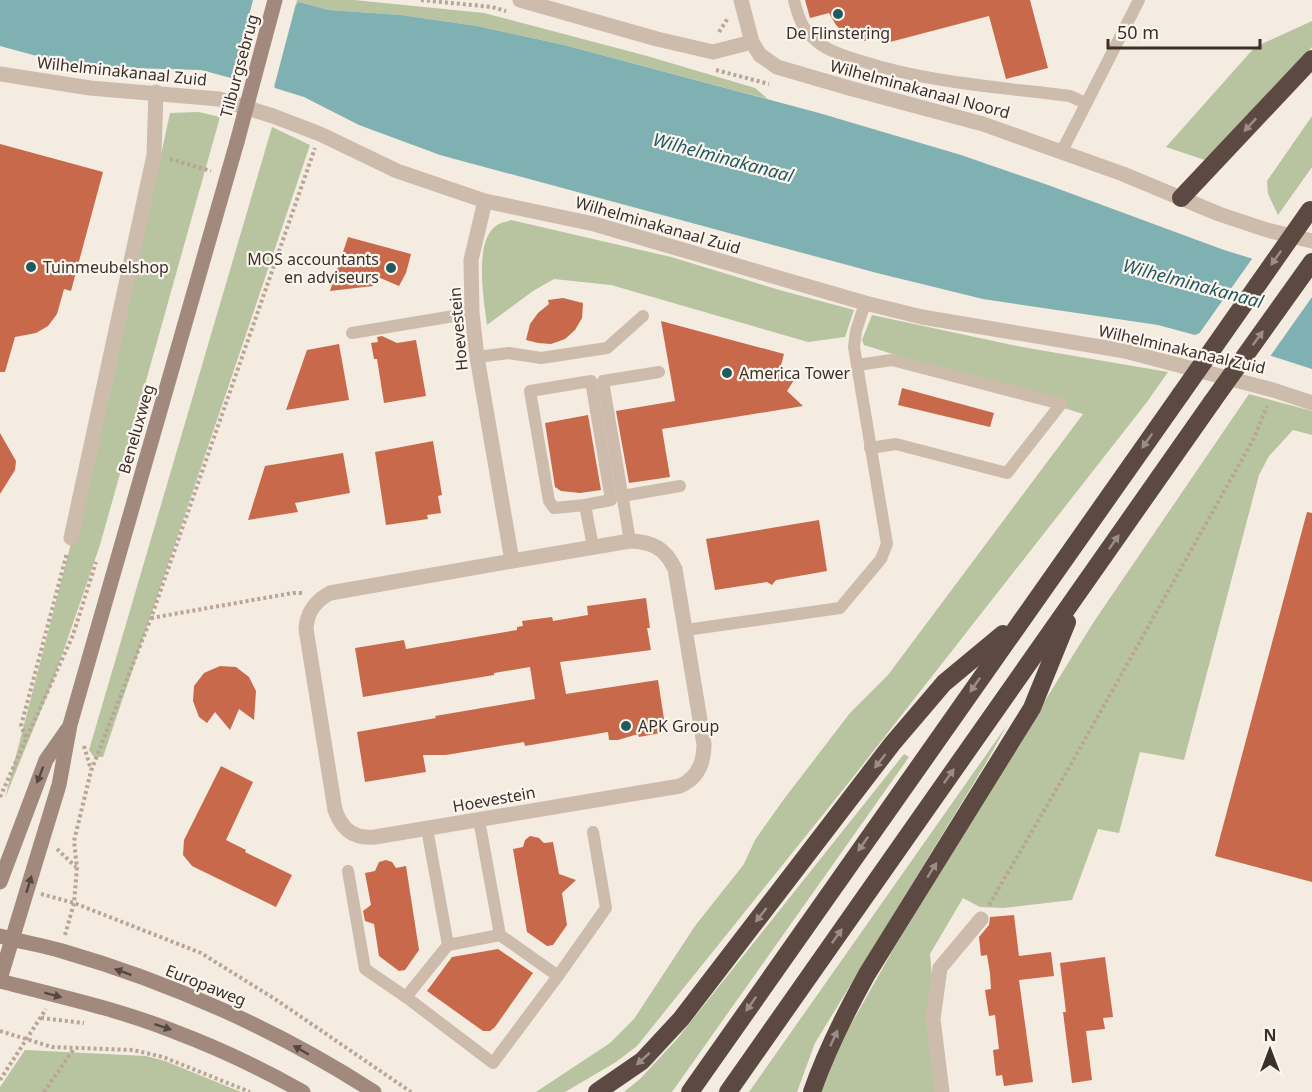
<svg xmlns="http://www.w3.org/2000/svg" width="1312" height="1092" viewBox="0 0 1312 1092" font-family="'Noto Sans',sans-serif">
  <rect width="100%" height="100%" fill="#f4ebe1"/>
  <g fill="#b8c4a0">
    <polygon points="294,0 354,0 484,13 647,56 755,88 768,99 564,45 477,26 401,15 329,10 299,2 296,5 293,3"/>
    <polygon points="1312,21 1312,47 1208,161 1166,147 1255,47"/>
    <polygon points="199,112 220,117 100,545 53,681 5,798 109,397 170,113"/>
    <polygon points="1312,116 1312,167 1278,215 1268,194 1267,181"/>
    <polygon points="272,127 310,145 103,757 94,757 89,750"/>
    <path d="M511,220L671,257L783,291L854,310L845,337L808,342L611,285L554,279L533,291L487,325C484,300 473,241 497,225C501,222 507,222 511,220Z"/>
    <polygon points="872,315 1022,347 1168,372 1147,402 850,781 637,1046 616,1062 565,1092 536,1092 610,1043 634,1019 695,926 744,864 755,840 784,799 850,713 888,675 1083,414 864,345 862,340"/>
    <polygon points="1249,394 1312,411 1312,435 1293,430 1269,456 1259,475 1184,760 1140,752 1119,833 1098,829 1072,900 1004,908 980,907 963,898 930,954 942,1092 818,1092 844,1037 894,948 1025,733 1093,623"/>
    <polygon points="1007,725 986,763 815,1043 797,1092 749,1092"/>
    <polygon points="904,754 909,757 672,1092 624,1092 640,1079 677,1039"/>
    <polygon points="25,1050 146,1056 165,1061 241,1092 0,1092 0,1087"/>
  </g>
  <polygon fill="#7fb0b2" points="0,0 280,0 296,5 299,2 329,10 401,15 477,26 564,45 819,113 961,155 1048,185 1224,250 1312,277 1312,369 1200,333 1195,335 1158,325 983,299 877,273 440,155 359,125 304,97 275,88 274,86 234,76 231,78 201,70 92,67 59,62 0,46"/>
  <g fill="#f4ebe1">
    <polygon points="253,0 297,0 273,91 272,89 234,79 232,81"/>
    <polygon points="1254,256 1312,274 1312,297 1269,358 1200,337 1196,338"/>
  </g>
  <g fill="#c8694b">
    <polygon points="805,0 1030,0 1048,68 1006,79 989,16 890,42 889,38 865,41 846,35 836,25 829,13 810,18"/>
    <polygon points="0,144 103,172 71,291 64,289 57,314 48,326 36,333 15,337 5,372 0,372"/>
    <polygon points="348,237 411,254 406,273 399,286 371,274 373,286 330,291"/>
    <polygon points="563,298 583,303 582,318 575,330 565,339 551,344 538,343 526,340 530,324 538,313 549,304 548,300"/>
    <polygon points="661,321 784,354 780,369 794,380 787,391 803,406 662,429 670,477 629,483 616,411 675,401"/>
    <polygon points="382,336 397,343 416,340 426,396 384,403 377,359 374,359 371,343 378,342 377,337"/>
    <polygon points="339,344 349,400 286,410 307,350"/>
    <polygon points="902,388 994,413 990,427 898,405"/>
    <polygon points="588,415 601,490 580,493 561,491 555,487 545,423"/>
    <polygon points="0,433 16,461 15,470 0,494"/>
    <polygon points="433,441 442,495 438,496 441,513 427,515 428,519 386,525 375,452"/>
    <polygon points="343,453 350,493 295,503 298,512 248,520 265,466"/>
    <polygon points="1307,512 1312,513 1312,882 1215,856"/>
    <polygon points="819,520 827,571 776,580 772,585 767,582 715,590 706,539"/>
    <polygon points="646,598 650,628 647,628 651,650 560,662 566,694 658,680 666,732 639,737 638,734 618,740 609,740 608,732 525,746 524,742 446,755 423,755 426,772 365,782 357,732 436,718 435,716 535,699 530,667 494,673 494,675 363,697 355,648 404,640 406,649 517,630 517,627 523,626 522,621 552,617 553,621 588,615 587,606"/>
    <polygon points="220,666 236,667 249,677 256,691 254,720 239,709 230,730 215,712 207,723 199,717 193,701 194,686 204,673"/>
    <polygon points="221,766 253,782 226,840 246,850 245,852 292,875 276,907 192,866 183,855 184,840"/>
    <polygon points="530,836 539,838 544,843 553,842 559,874 576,880 562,893 567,925 553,945 547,946 527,932 513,849 523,847 525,840"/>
    <polygon points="386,860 392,862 396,868 406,866 419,950 405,970 399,971 379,956 374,924 365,921 363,911 371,905 365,873 375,871 379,862"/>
    <polygon points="1014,915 1019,956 1051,952 1054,976 1019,980 1033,1082 1004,1086 1002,1075 996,1076 993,1050 999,1049 995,1015 989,1016 985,990 991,989 990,973 987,955 981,956 979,937 989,925 990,917"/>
    <polygon points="498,949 533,973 495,1027 490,1031 483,1031 427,991 452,957"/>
    <polygon points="1105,957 1113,1017 1103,1018 1105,1029 1086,1031 1092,1080 1072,1083 1063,1012 1066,1012 1060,963"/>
  </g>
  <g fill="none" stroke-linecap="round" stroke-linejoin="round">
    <g stroke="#b9a596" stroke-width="4" stroke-dasharray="3 3" stroke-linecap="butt">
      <polyline points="421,0 492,7 506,11"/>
      <polyline points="719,32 728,18"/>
      <polyline points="716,70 769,84"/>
      <polyline points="170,159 211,171"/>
      <polyline points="151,618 293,593 304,593"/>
      <polyline points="26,737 21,726 67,553"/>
      <polyline points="84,746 91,770"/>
      <polyline points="0,797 73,635 96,562"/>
      <polyline points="57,849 76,867"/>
      <polyline points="41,894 74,903 201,953 275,999 411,1092"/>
      <polyline points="989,905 1070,766 1254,438 1267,406"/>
      <polyline points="65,935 74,903 77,868 74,841 91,771 151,618 315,148"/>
      <polyline points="41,1018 84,1023"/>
      <polyline points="0,1031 52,1047 133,1050 163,1057 250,1092"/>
      <polyline points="0,1080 46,1009"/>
      <polyline points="44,1092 73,1050"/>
    </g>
    <g stroke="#cdbbac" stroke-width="12">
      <path d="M794,0C798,16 802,29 815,40C827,51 845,56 861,61C929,83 999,87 1070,96L1085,103"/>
      <polyline points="1062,151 1139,0"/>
      <polyline points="352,333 472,313"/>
      <polyline points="477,357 509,353 541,358 607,348 643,316"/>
      <polyline points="857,365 892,360 1061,404 1007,473 896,444 870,448"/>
      <polyline points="622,496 680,486"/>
      <polyline points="585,505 611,500 591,381 530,391 549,501 554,508 585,505 593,547"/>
      <polyline points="630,541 603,381 659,372"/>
      <polyline points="686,630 840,608 881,559 887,544 854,347 856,331 865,303"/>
      <polyline points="427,829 448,945 500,935 479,820"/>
      <polyline points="348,871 365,969 406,997 448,945"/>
      <polyline points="500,935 558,976 606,908 593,832"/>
      <polyline points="406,997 493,1063 558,976"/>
    </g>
    <g stroke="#cdbbac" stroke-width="15">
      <polyline points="520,0 657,39 713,52 752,42"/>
      <polyline points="0,74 90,88 219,99 273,116 320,134 397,171 485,201 594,224 865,303 922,317 1125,351 1273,390 1312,403"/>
      <path d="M485,201L471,260L472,313L477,357L512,561L330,593C315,601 307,612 306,629L335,810C342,830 354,839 375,837L680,786C698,778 704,762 704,744L675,569C665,548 653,542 630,541L512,561"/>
      <polyline points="71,538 154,155 156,92"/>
      <polyline points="942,1092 933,1019 940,968 981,919"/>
    </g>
    <polyline stroke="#cdbbac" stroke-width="15" points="741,0 752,42 760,55 777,67 849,88 983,124 1123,174 1219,214 1267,230 1312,241"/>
    <g stroke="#a18a7d" stroke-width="15">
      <polyline points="0,882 46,760 67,730"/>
      <path d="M0,936C21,942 42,945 62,951C170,982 280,1031 374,1092"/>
      <polyline points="0,979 59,785 70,725 237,142"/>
      <path d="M0,981C58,996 118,1009 173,1031C218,1048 261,1068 303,1092"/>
    </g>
    <g stroke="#5c4a42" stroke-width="18">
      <polyline points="1181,198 1312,59"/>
      <polyline points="597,1092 642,1061 681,1019 892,744 944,683 1003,634"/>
      <polyline points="690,1092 1181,394"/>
      <polyline points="728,1092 1212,402"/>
      <path d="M812,1092C826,1051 846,1012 867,974L1032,708L1067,622"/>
    </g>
    <polyline stroke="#a18a7d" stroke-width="15" points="237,142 275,0"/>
    <g stroke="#5c4a42" stroke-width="18">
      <polyline points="1181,394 1310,210"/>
      <polyline points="1212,402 1312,262"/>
    </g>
  </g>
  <defs><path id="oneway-solid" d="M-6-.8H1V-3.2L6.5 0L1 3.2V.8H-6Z" transform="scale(1.5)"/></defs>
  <g fill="#9c8e87">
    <use href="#oneway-solid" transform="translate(1250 125) rotate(133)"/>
    <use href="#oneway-solid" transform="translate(1276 258) rotate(125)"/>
    <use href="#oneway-solid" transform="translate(1258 338) rotate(-54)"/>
    <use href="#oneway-solid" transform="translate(1147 441) rotate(125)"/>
    <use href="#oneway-solid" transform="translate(1114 542) rotate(-55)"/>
    <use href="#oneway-solid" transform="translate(975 685) rotate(125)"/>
    <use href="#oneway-solid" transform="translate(880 761) rotate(128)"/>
    <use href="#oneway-solid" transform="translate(949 776) rotate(-55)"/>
    <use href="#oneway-solid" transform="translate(863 844) rotate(125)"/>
    <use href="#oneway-solid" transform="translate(932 870) rotate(-58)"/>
    <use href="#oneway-solid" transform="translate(761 915) rotate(128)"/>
    <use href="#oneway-solid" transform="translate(837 936) rotate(-55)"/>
    <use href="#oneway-solid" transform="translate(751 1004) rotate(125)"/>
    <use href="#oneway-solid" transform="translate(834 1038) rotate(-65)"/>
    <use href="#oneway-solid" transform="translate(643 1059) rotate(138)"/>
  </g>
  <g fill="#544640">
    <use href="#oneway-solid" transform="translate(40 775) rotate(111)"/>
    <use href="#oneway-solid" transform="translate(29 884) rotate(-73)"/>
    <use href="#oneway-solid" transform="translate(123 972) rotate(-160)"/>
    <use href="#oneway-solid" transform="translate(53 995) rotate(15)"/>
    <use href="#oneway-solid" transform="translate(163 1027) rotate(18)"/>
    <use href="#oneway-solid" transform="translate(301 1050) rotate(-150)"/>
  </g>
  <g fill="#1f5a5e" stroke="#fbf5ee" stroke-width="2">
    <circle cx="838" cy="14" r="6"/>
    <circle cx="31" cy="267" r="6"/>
    <circle cx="391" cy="268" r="6"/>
    <circle cx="727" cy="373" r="6"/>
    <circle cx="626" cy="726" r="6"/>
  </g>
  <g text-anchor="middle" stroke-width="4.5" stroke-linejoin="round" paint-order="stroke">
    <g font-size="16" fill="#3b302b" stroke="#fbf5ee" text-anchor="start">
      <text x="838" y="39" text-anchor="middle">De Flinstering</text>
      <text x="379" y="265" text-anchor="end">MOS accountants<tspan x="379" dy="18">en adviseurs</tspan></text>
      <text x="43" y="273">Tuinmeubelshop</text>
      <text x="739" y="379">America Tower</text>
      <text x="638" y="732">APK Group</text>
    </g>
    <g font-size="16" fill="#3b302b" stroke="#fbf5ee">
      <text transform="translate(239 66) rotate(-75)" y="6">Tilburgsebrug</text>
      <text transform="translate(122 71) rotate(6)" y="6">Wilhelminakanaal Zuid</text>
      <text transform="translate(920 89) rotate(15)" y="6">Wilhelminakanaal Noord</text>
      <text transform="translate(658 225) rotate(16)" y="6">Wilhelminakanaal Zuid</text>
      <text transform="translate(458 329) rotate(-95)" y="6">Hoevestein</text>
      <text transform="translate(1182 349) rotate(13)" y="6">Wilhelminakanaal Zuid</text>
      <text transform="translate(136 429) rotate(-74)" y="6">Beneluxweg</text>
      <text transform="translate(494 799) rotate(-10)" y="6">Hoevestein</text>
      <text transform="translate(206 985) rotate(22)" y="6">Europaweg</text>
    </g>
    <g font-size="18" font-style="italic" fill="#1f5a5e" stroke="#fbf5ee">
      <text transform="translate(723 158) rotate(15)" y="6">Wilhelminakanaal</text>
      <text transform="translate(1193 284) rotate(15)" y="6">Wilhelminakanaal</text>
    </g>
  </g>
  <g transform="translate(1270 1050)" stroke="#fbf5ee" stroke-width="4.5" paint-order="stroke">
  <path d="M0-4.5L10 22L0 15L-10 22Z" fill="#3b302b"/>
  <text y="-9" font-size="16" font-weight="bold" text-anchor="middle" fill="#3b302b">N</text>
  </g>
  <path d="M1108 39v9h152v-9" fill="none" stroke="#3b302b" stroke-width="3"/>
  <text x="1117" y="39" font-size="18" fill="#3b302b" stroke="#fbf5ee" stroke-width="4.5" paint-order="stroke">50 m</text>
</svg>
